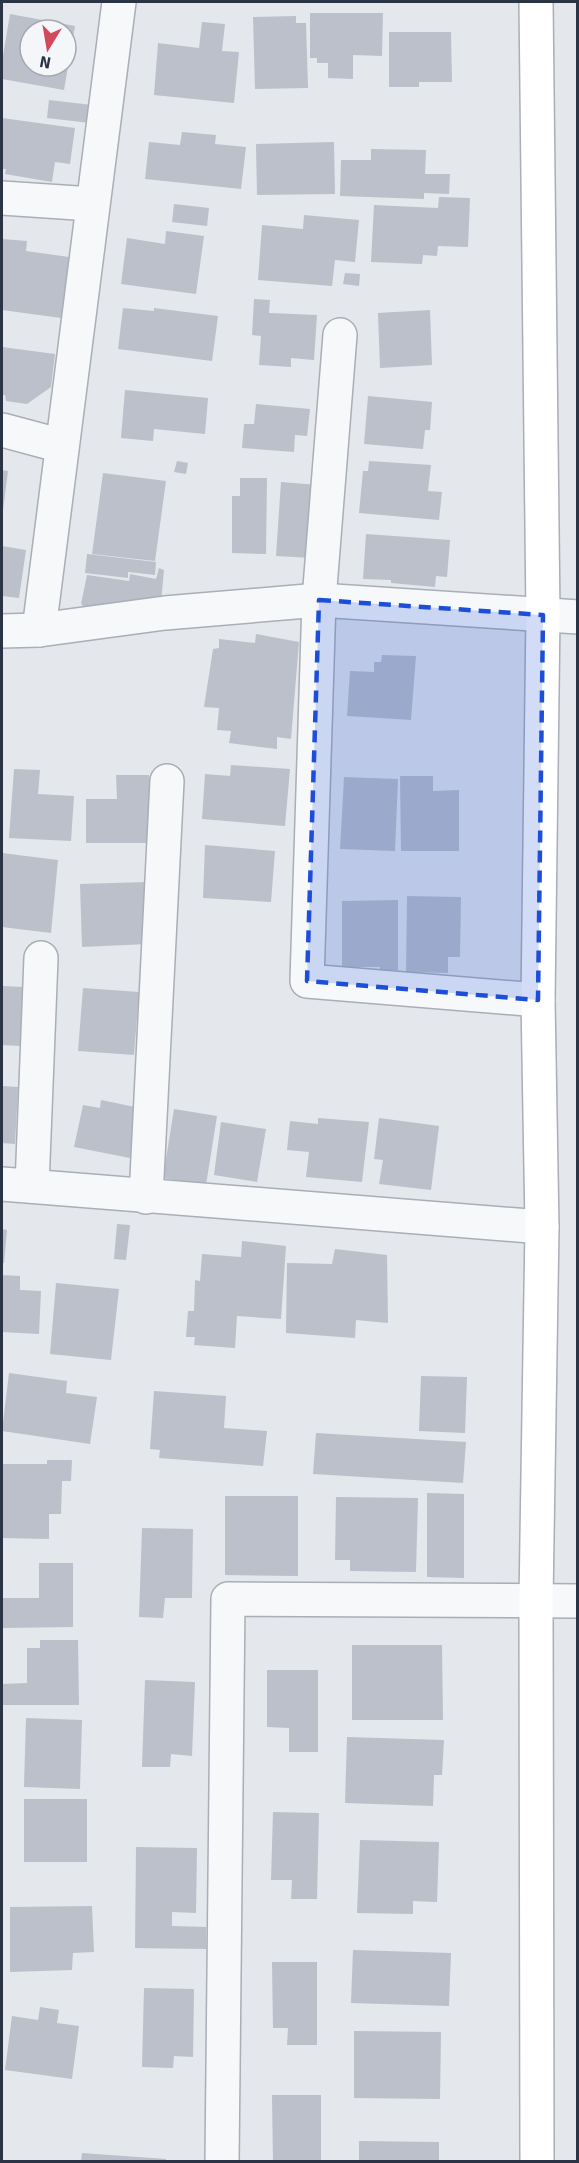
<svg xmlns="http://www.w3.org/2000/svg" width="579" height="2163" viewBox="0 0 579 2163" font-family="Signika,sans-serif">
  <rect width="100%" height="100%" fill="#e4e7ec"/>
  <g fill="#bbc0ca" fill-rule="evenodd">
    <polygon points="310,13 383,13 382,56 353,55 353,79 328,78 328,63 317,63 317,58 310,58"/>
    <path d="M10,14L75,26L64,90L2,79V62ZM30,30H66V66H30Z"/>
    <polygon points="296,16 296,23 306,23 308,88 255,89 253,17"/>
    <polygon points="202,22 225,24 222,51 239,52 234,103 154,95 158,43 199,48"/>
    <polygon points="389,32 451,32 452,82 419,82 419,87 389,87"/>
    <polygon points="49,100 92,105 90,123 47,118"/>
    <polygon points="2,118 75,128 70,164 55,162 52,182 5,174 6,169 2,169"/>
    <polygon points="182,132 216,135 215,144 246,147 241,189 145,179 149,142 180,145"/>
    <polygon points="334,142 335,194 257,195 256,144"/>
    <polygon points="371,149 426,150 425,174 450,174 449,194 424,193 424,199 340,196 341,160 371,160"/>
    <polygon points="439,197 470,198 468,247 438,246 437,256 423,255 422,264 371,262 374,205 438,208"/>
    <polygon points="174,204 209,208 207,226 172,222"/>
    <polygon points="304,215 359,220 355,262 335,260 332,286 258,280 262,225 303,229"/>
    <polygon points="166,231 204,236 196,294 121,284 127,238 165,244"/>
    <polygon points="2,239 27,241 26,251 69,257 61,318 2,310"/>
    <polygon points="345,273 360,274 359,286 343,284"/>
    <polygon points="254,299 270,300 269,313 317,315 314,360 291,358 291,367 259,365 261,336 252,335"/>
    <polygon points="123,308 154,311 154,308 218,316 212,361 118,349"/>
    <polygon points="430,310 432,365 380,368 378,313"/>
    <polygon points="2,347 55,354 51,387 27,404 6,401 5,395 2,395"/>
    <polygon points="125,390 208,398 205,434 154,429 153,441 121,438"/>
    <polygon points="368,396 432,402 430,430 425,430 423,449 364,444"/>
    <polygon points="256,404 310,409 307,436 295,435 294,452 242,448 244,424 254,424"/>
    <polygon points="177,461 188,463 186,474 174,472"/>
    <polygon points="369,461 431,465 428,491 442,492 439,520 359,513 363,471 368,471"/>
    <polygon points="2,470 8,471 3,510 2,510"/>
    <polygon points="103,473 166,481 155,561 92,554"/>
    <polygon points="240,478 267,478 266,554 232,553 232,496 240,496"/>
    <polygon points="281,482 318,485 313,558 276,556"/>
    <polygon points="366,534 450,540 447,577 436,576 435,587 391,583 391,580 363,579"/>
    <polygon points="2,546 26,550 19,598 2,596"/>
    <polygon points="87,554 156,562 155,575 128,572 128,578 85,573"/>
    <polygon points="159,568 164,570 161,602 87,609 81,604 87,575 129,581 130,574 156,579"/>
    <polygon points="256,634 299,642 291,739 277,737 277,749 229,743 231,731 217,730 219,708 204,707 213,649 219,648 219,639 255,643"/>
    <polygon points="382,655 416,656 411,720 347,716 350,671 374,672 374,662 381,662"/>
    <polygon points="231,765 290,769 285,826 202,819 205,774 230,776"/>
    <polygon points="14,769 40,770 38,794 74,796 71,841 9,838"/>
    <polygon points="116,775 149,775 150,843 86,843 86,799 117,799"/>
    <polygon points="400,776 433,776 433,791 459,790 459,851 401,851"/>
    <polygon points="344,777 398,779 395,851 340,849"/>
    <polygon points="205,845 275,851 271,902 203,898"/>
    <polygon points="2,853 58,860 51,933 2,927"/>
    <polygon points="146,882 148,944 82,947 80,884"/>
    <polygon points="407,896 461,897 460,957 448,957 448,973 406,972"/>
    <polygon points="398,900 398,970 380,970 380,967 342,967 342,901"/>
    <polygon points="2,986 23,987 21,1046 2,1045"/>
    <polygon points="83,988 139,992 134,1055 78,1051"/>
    <polygon points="2,1086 18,1087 15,1144 2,1143"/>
    <polygon points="101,1100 145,1109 135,1159 74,1147 83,1105 100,1108"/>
    <polygon points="174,1109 217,1116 206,1185 163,1178"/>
    <polygon points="318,1118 369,1122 362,1182 306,1177 309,1152 287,1150 290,1121 318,1124"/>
    <polygon points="379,1118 439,1126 431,1190 379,1184 383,1160 374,1159"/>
    <polygon points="221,1122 266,1129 257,1182 214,1175"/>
    <polygon points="117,1224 130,1225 126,1260 114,1259"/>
    <polygon points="2,1229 7,1230 4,1263 2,1263"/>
    <polygon points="242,1241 286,1246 281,1319 237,1316 235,1348 194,1345 195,1337 186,1337 188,1311 194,1311 195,1280 200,1281 202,1254 241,1257"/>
    <polygon points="335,1249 387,1255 388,1323 356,1320 355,1338 286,1333 287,1263 332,1264"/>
    <polygon points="2,1275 20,1276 20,1290 41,1291 39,1334 2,1332"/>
    <polygon points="56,1283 119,1289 111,1360 50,1354"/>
    <polygon points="9,1373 67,1381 66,1393 97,1397 90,1444 2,1431"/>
    <polygon points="421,1376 467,1377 465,1433 419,1431"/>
    <polygon points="154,1391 226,1396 224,1428 267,1431 263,1466 159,1458 160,1450 150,1449"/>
    <polygon points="316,1433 466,1442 463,1483 313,1474"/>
    <polygon points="47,1460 72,1460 71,1481 62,1481 61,1514 49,1514 49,1539 2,1538 2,1464 47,1464"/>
    <polygon points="427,1493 464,1494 464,1578 427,1577"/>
    <polygon points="225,1496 298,1496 298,1576 225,1575"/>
    <polygon points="336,1497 418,1498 416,1572 350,1571 350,1560 335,1560"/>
    <polygon points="142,1528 193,1529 192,1598 165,1598 163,1618 139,1617"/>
    <polygon points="39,1563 73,1563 73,1627 2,1628 2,1598 39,1598"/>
    <polygon points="40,1640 78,1640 79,1705 2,1705 2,1684 27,1683 27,1648 40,1648"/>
    <polygon points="352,1645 442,1645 443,1720 352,1720"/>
    <polygon points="267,1670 318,1670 318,1752 289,1752 289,1728 267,1727"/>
    <polygon points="145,1680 195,1682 192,1756 171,1754 170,1767 142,1767"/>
    <polygon points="26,1718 82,1720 80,1789 24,1787"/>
    <polygon points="347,1737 444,1740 442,1775 434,1775 433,1806 345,1803"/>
    <rect x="24" y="1799" width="63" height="63"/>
    <polygon points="273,1812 319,1813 317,1899 291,1899 292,1880 271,1880"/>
    <polygon points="360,1840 439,1842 437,1902 413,1901 413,1914 357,1913"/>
    <polygon points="136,1847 197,1848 196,1913 172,1912 172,1926 206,1927 206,1949 135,1948"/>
    <polygon points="92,1906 94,1952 73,1953 72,1970 10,1972 10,1907"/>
    <polygon points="353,1950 451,1953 449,2006 351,2003"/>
    <polygon points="272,1962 317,1962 317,2045 287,2045 288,2028 273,2028"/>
    <polygon points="144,1988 194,1989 193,2057 174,2056 173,2068 142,2067"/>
    <polygon points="40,2007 59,2010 57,2023 79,2026 72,2079 5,2070 12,2016 38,2020"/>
    <polygon points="354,2031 441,2032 440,2099 354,2098"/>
    <polygon points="272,2095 321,2095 321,2162 273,2162"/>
    <polygon points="359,2141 439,2142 439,2162 359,2162"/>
    <polygon points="82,2153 166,2159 166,2162 81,2162"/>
  </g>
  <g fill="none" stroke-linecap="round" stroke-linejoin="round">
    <defs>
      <g id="street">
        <polyline points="2,198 92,204"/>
        <polyline points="340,335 319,600 307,981 538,1000"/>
        <polyline points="2,430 62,446"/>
        <polyline points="39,630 119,2"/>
        <polyline points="2,631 39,630 165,613 319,600 578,617"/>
        <polyline points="2,1184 542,1227"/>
        <polyline points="32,1186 41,958"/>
        <polyline points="146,1197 167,781"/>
        <polyline points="222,2162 228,1599 578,1601"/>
      </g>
      <polyline id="secondary" points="536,2 543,615 538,1000 542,1227 536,1600 537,2162"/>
    </defs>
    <use href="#street" stroke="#a9aeb7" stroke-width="36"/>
    <use href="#secondary" stroke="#a9aeb7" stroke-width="36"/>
    <use href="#street" stroke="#f7f8fa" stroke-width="33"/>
    <use href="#secondary" stroke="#fff" stroke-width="33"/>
  </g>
  <path fill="#1d4ed8" fill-opacity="0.2" stroke="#1d4ed8" stroke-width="4.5" stroke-dasharray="12 8" stroke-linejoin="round" d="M319,600L543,615L538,1000L307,981Z"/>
  <rect width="579" height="2163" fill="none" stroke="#2b3445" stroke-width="6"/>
  <g transform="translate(48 48) rotate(191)"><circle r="28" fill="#f4f6f9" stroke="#a4a8b1" stroke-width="1.5"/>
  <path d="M0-4.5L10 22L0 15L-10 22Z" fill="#d1495b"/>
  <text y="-9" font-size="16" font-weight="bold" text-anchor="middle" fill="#2b3445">N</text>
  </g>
</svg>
